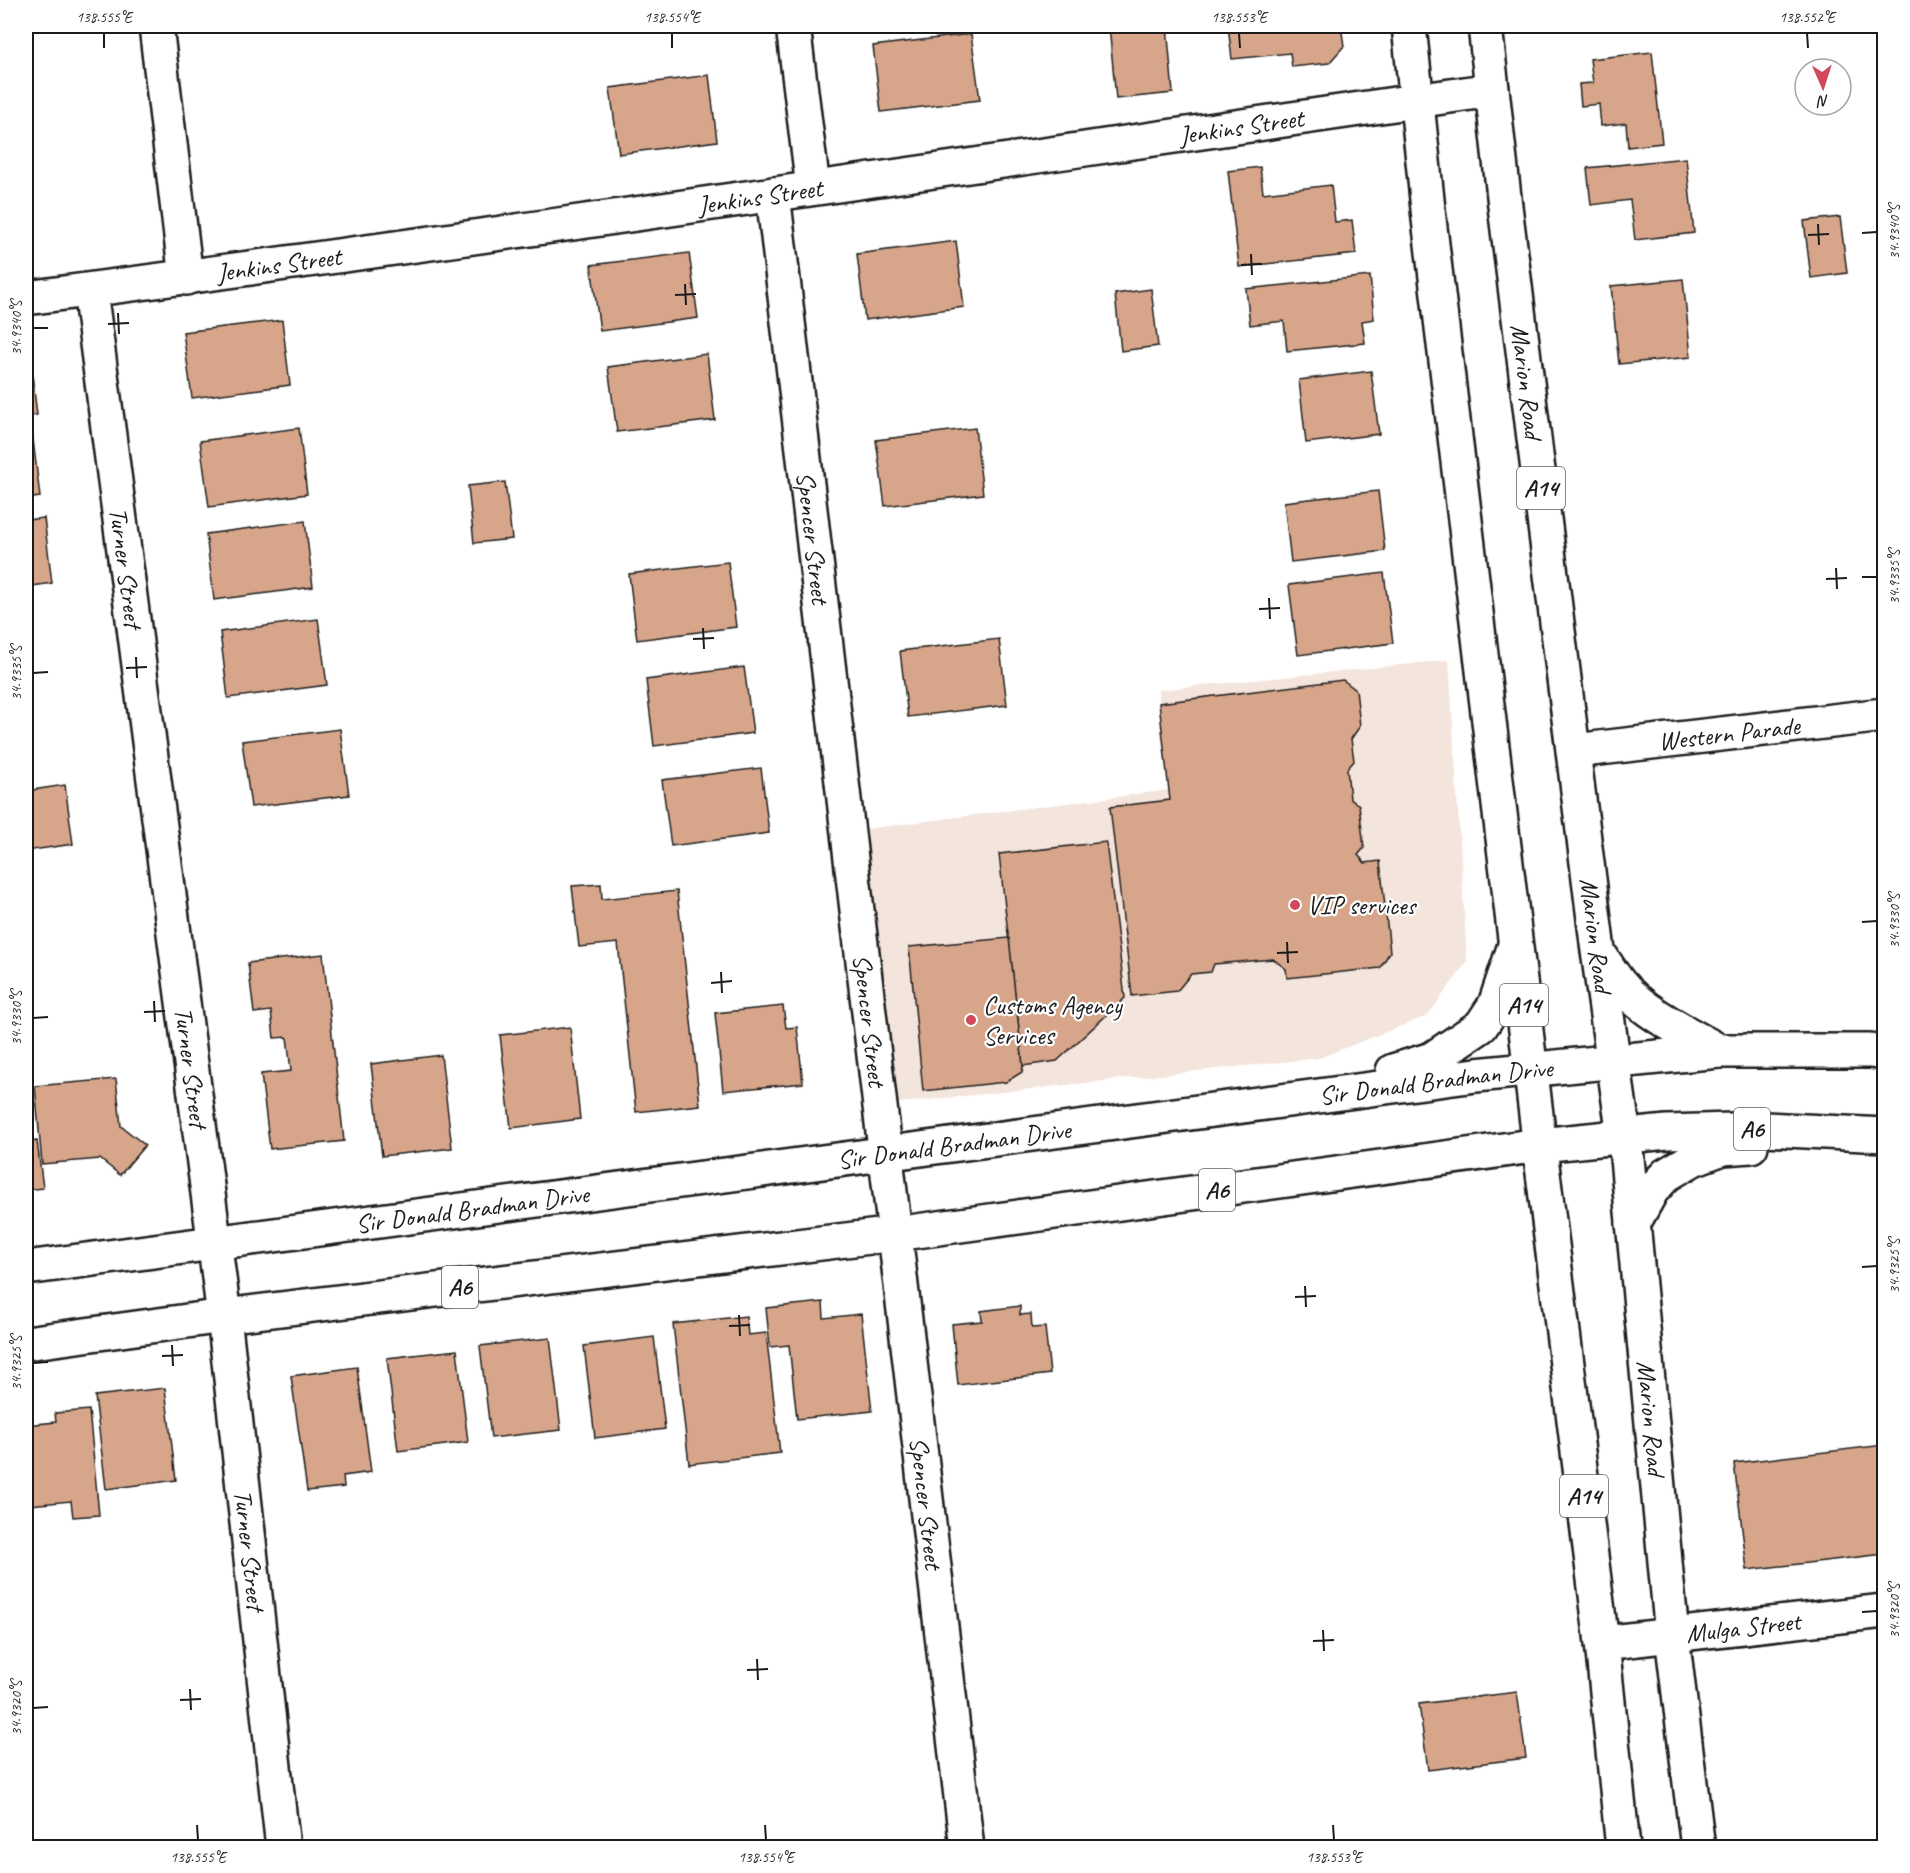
<svg xmlns="http://www.w3.org/2000/svg" width="1910" height="1873" viewBox="0 0 1910 1873" font-family="Caveat,sans-serif">
  <rect width="100%" height="100%" fill="#fff"/>
  <filter id="ink" filterUnits="userSpaceOnUse"><feTurbulence type="fractalNoise" baseFrequency=".0167" numOctaves="2"/><feDisplacementMap in="SourceGraphic" scale="12" xChannelSelector="R" yChannelSelector="G"/><feConvolveMatrix kernelMatrix="1 2 1 2 8 2 1 2 1" color-interpolation-filters="sRGB"/></filter>
  <g filter="url(#ink)">
    <polygon fill="#f3e4dc" points="1449,660 1467,962 1427,1016 1319,1058 881,1105 849,831 1169,790 1158,690"/>
    <g fill="#d7a68a" stroke="#1c1c1c" stroke-width="1.5">
      <polygon points="1109,26 1167,26 1173,93 1116,99"/>
      <polygon points="1228,26 1341,26 1344,46 1329,63 1292,67 1290,53 1232,59"/>
      <polygon points="971,34 980,100 881,112 873,46"/>
      <polygon points="1652,52 1662,143 1628,147 1626,123 1601,126 1599,104 1581,106 1579,84 1593,83 1590,59"/>
      <polygon points="709,75 717,141 619,154 610,88"/>
      <polygon points="1686,158 1694,233 1635,240 1630,200 1591,205 1587,168"/>
      <polygon points="1260,167 1263,193 1331,185 1335,222 1352,220 1356,254 1239,267 1228,171"/>
      <polygon points="1840,217 1847,273 1811,278 1804,221"/>
      <polygon points="956,241 964,307 865,320 857,254"/>
      <polygon points="689,253 698,318 600,331 591,265"/>
      <polygon points="1370,276 1374,319 1362,321 1365,343 1287,351 1284,321 1250,325 1246,289"/>
      <polygon points="1683,279 1691,357 1619,364 1611,286"/>
      <polygon points="1151,289 1158,346 1121,351 1115,294"/>
      <polygon points="282,320 290,385 192,398 183,332"/>
      <polygon points="29,349 37,415 26,417 26,350"/>
      <polygon points="707,354 715,420 617,432 608,367"/>
      <polygon points="1371,371 1379,434 1306,443 1299,380"/>
      <polygon points="299,428 307,494 209,507 200,441"/>
      <polygon points="975,428 983,494 885,506 876,440"/>
      <polygon points="32,431 40,497 26,499 26,432"/>
      <polygon points="505,482 512,539 474,543 468,486"/>
      <polygon points="1378,491 1385,551 1291,562 1284,502"/>
      <polygon points="44,518 52,583 26,587 26,520"/>
      <polygon points="305,521 313,587 214,600 206,534"/>
      <polygon points="728,562 736,627 637,640 629,574"/>
      <polygon points="1384,573 1393,643 1298,655 1289,585"/>
      <polygon points="318,619 327,685 228,698 220,632"/>
      <polygon points="999,639 1007,705 908,717 900,651"/>
      <polygon points="744,667 753,733 654,746 646,680"/>
      <polygon points="1343,680 1356,690 1360,726 1351,739 1354,761 1347,769 1350,799 1359,805 1364,848 1358,855 1365,863 1380,861 1390,952 1380,968 1287,978 1286,969 1273,959 1214,964 1211,972 1191,974 1177,991 1132,996 1110,807 1170,800 1159,703"/>
      <polygon points="340,729 349,795 251,807 242,741"/>
      <polygon points="761,768 769,833 671,846 662,780"/>
      <polygon points="65,785 73,844 26,851 26,791"/>
      <polygon points="1106,842 1125,998 1057,1061 1023,1066 999,854"/>
      <polygon points="601,884 602,899 677,891 700,1105 636,1112 618,943 579,947 572,886"/>
      <polygon points="1009,938 1023,1066 1022,1072 1006,1082 923,1091 909,947"/>
      <polygon points="323,954 344,1141 270,1149 261,1074 291,1071 287,1037 274,1038 271,1011 254,1013 248,963"/>
      <polygon points="783,1006 786,1028 797,1027 803,1083 723,1091 715,1013"/>
      <polygon points="570,1027 580,1119 511,1128 500,1035"/>
      <polygon points="441,1055 452,1148 382,1156 371,1064"/>
      <polygon points="116,1079 121,1126 145,1145 120,1175 100,1159 42,1164 35,1086"/>
      <polygon points="37,1141 43,1188 26,1190 26,1143"/>
      <polygon points="823,1302 824,1318 861,1314 872,1411 797,1419 789,1345 770,1347 766,1308"/>
      <polygon points="1020,1306 1020,1315 1031,1314 1032,1328 1045,1327 1050,1374 958,1385 952,1324 982,1321 981,1311"/>
      <polygon points="746,1316 748,1335 766,1333 780,1453 689,1464 673,1324"/>
      <polygon points="654,1337 665,1429 595,1438 584,1346"/>
      <polygon points="550,1338 561,1430 491,1438 480,1346"/>
      <polygon points="457,1350 468,1442 398,1451 387,1358"/>
      <polygon points="357,1367 371,1472 343,1476 344,1487 307,1491 291,1376"/>
      <polygon points="165,1388 176,1480 106,1489 95,1396"/>
      <polygon points="89,1410 99,1515 73,1517 71,1501 30,1505 26,1460 26,1425 56,1422 55,1413"/>
      <polygon points="1884,1445 1884,1554 1747,1570 1734,1463"/>
      <polygon points="1517,1692 1526,1758 1428,1770 1419,1704"/>
    </g>
    <g fill="none" stroke-linecap="round" stroke-linejoin="round">
      <defs>
        <g id="street">
          <polyline points="156,26 186,278"/>
          <polyline points="793,26 813,188"/>
          <path id="s1" d="M773,194L967,1848"/>
          <path id="s2" d="M90,290L224,1316L283,1848"/>
          <path id="s3" d="M26,298C515,234 1004,160 1492,90"/>
          <path id="s4" d="M1574,751L1884,715"/>
          <path id="s5" d="M1602,1643L1884,1611"/>
        </g>
        <g id="primary">
          <polyline points="1409,26 1429,219 1543,1173 1602,1643 1623,1848"/>
          <path id="s6" d="M1485,26L1505,206L1598,951L1627,1158L1672,1636L1698,1848"/>
          <path d="M1600,955C1606,964 1612,974 1619,983C1642,1012 1687,1033 1719,1051"/>
          <polyline points="1393,1071 1432,1059 1481,1026 1495,1005 1514,948"/>
          <polyline points="1633,1224 1652,1190 1666,1175 1693,1159 1723,1148 1751,1146"/>
          <path id="s7" d="M26,1268L1476,1075L1719,1051H1870L1884,1053"/>
          <polyline points="26,1343 224,1316 895,1234 1540,1145 1667,1132 1765,1129 1884,1135"/>
        </g>
      </defs>
      <use href="#street" stroke="#1c1c1c" stroke-width="38"/>
      <use href="#primary" stroke="#1c1c1c" stroke-width="38"/>
      <use href="#street" stroke="#fff" stroke-width="33"/>
      <use href="#primary" stroke="#fff" stroke-width="33"/>
    </g>
  </g>
  <path fill="none" stroke="#1c1c1c" stroke-width="2" d="M104,33V48M672,33V48M1239,33L1240,48M1807,33L1808,48M1818,224L1819,245M1862,233L1877,232M1808,235L1829,234M1251,254L1252,275M1241,265L1262,264M685,284L686,305M675,295L696,294M118,313L119,334M108,324L129,323M33,328H48M1836,568L1837,589M1862,577H1877M1826,579L1847,578M1269,598L1270,619M1259,609L1280,608M703,628L704,649M693,639L714,638M136,657L137,678M126,668L147,667M33,673L48,672M1862,922L1877,921M1287,942L1288,963M1277,953L1298,952M721,972L722,993M711,983L732,981M154,1001L155,1022M144,1012L165,1011M33,1018L48,1017M1862,1267L1877,1266M1305,1286L1306,1307M1295,1297L1316,1296M739,1315L740,1336M729,1326L750,1325M172,1345L173,1366M162,1356L183,1355M33,1363L48,1362M1862,1612L1877,1611M1323,1630L1324,1651M1313,1641L1334,1640M757,1659L758,1680M747,1670L768,1669M190,1689L191,1710M180,1700L201,1699M33,1708L48,1707M197,1825L198,1840M765,1825L766,1840M1333,1825L1334,1840"/>
  <g fill="#d1495b" stroke="#fff" stroke-width="2">
    <circle cx="1295" cy="905" r="6"/>
    <circle cx="971" cy="1020" r="6"/>
  </g>
  <g text-anchor="middle" stroke-width="4.5" stroke-linejoin="round" paint-order="stroke">
    <g fill="#fff" stroke="#606060" stroke-width="1.5">
      <rect x="1517" y="467" width="48" height="42" rx="4.5"/>
      <rect x="1500" y="984" width="48" height="42" rx="4.5"/>
      <rect x="1734" y="1108" width="36" height="42" rx="4.5"/>
      <rect x="1199" y="1169" width="36" height="42" rx="4.5"/>
      <rect x="442" y="1266" width="36" height="42" rx="4.5"/>
      <rect x="1560" y="1475" width="48" height="42" rx="4.5"/>
    </g>
    <g font-size="24" font-weight="bold" fill="#1c1c1c">
      <text x="1541" y="496">A14</text>
      <text x="1524" y="1013">A14</text>
      <text x="1752" y="1137">A6</text>
      <text x="1217" y="1198">A6</text>
      <text x="460" y="1295">A6</text>
      <text x="1584" y="1504">A14</text>
    </g>
    <g font-size="26" fill="#1c1c1c" stroke="#fff">
      <text dy="9" stroke="none"><textPath href="#s3" startOffset="1227">Jenkins Street</textPath></text>
      <text dy="9" stroke="none"><textPath href="#s3" startOffset="741">Jenkins Street</textPath></text>
      <text dy="9" stroke="none"><textPath href="#s3" startOffset="255">Jenkins Street</textPath></text>
      <text dy="9" stroke="none"><textPath href="#s6" startOffset="358">Marion Road</textPath></text>
      <text dy="9" stroke="none"><textPath href="#s1" startOffset="346">Spencer Street</textPath></text>
      <text dy="9" stroke="none"><textPath href="#s2" startOffset="280">Turner Street</textPath></text>
      <text dy="9" stroke="none"><textPath href="#s4" startOffset="156">Western Parade</textPath></text>
      <text dy="9" stroke="none"><textPath href="#s6" startOffset="916">Marion Road</textPath></text>
      <text dy="9" stroke="none"><textPath href="#s1" startOffset="832">Spencer Street</textPath></text>
      <text dy="9" stroke="none"><textPath href="#s2" startOffset="784">Turner Street</textPath></text>
      <text dy="9" stroke="none"><textPath href="#s7" startOffset="1422">Sir Donald Bradman Drive</textPath></text>
      <text dy="9" stroke="none"><textPath href="#s7" startOffset="936">Sir Donald Bradman Drive</textPath></text>
      <text dy="9" stroke="none"><textPath href="#s7" startOffset="450">Sir Donald Bradman Drive</textPath></text>
      <text dy="9" stroke="none"><textPath href="#s6" startOffset="1402">Marion Road</textPath></text>
      <text dy="9" stroke="none"><textPath href="#s1" startOffset="1318">Spencer Street</textPath></text>
      <text dy="9" stroke="none"><textPath href="#s2" startOffset="1270">Turner Street</textPath></text>
      <text dy="9" stroke="none"><textPath href="#s5" startOffset="142">Mulga Street</textPath></text>
    </g>
    <g font-size="26" fill="#1c1c1c" stroke="#fff" text-anchor="start">
      <text x="1307" y="914">VIP services</text>
      <text x="983" y="1014">Customs Agency<tspan x="983" dy="30">Services</tspan></text>
    </g>
  </g>
  <rect width="1910" height="1873" fill="none" stroke="#fff" stroke-width="66"/>
  <g transform="translate(1823 87) rotate(177)"><circle r="28" fill="#ffffff" stroke="#a4a4a4" stroke-width="1.5"/>
  <path d="M0-4.5L10 22L0 15L-10 22Z" fill="#d1495b"/>
  <text y="-9" font-size="16" font-weight="bold" text-anchor="middle" fill="#1c1c1c">N</text>
  </g>
  <rect x="33" y="33" width="1844" height="1807" fill="none" stroke="#1c1c1c" stroke-width="2"/>
  <g font-size="15" text-anchor="middle" fill="#1c1c1c">
    <text x="104" y="22">138.555°E</text>
    <text x="672" y="22">138.554°E</text>
    <text x="1239" y="22">138.553°E</text>
    <text x="1807" y="22">138.552°E</text>
    <text transform="translate(1894 232) rotate(-90)" y="5">34.9340°S</text>
    <text transform="translate(16 328) rotate(-90)" y="5">34.9340°S</text>
    <text transform="translate(1894 577) rotate(-90)" y="5">34.9335°S</text>
    <text transform="translate(16 673) rotate(-90)" y="5">34.9335°S</text>
    <text transform="translate(1894 921) rotate(-90)" y="5">34.9330°S</text>
    <text transform="translate(16 1018) rotate(-90)" y="5">34.9330°S</text>
    <text transform="translate(1894 1266) rotate(-90)" y="5">34.9325°S</text>
    <text transform="translate(16 1363) rotate(-90)" y="5">34.9325°S</text>
    <text transform="translate(1894 1611) rotate(-90)" y="5">34.9320°S</text>
    <text transform="translate(16 1708) rotate(-90)" y="5">34.9320°S</text>
    <text x="198" y="1862">138.555°E</text>
    <text x="766" y="1862">138.554°E</text>
    <text x="1334" y="1862">138.553°E</text>
  </g>
</svg>
